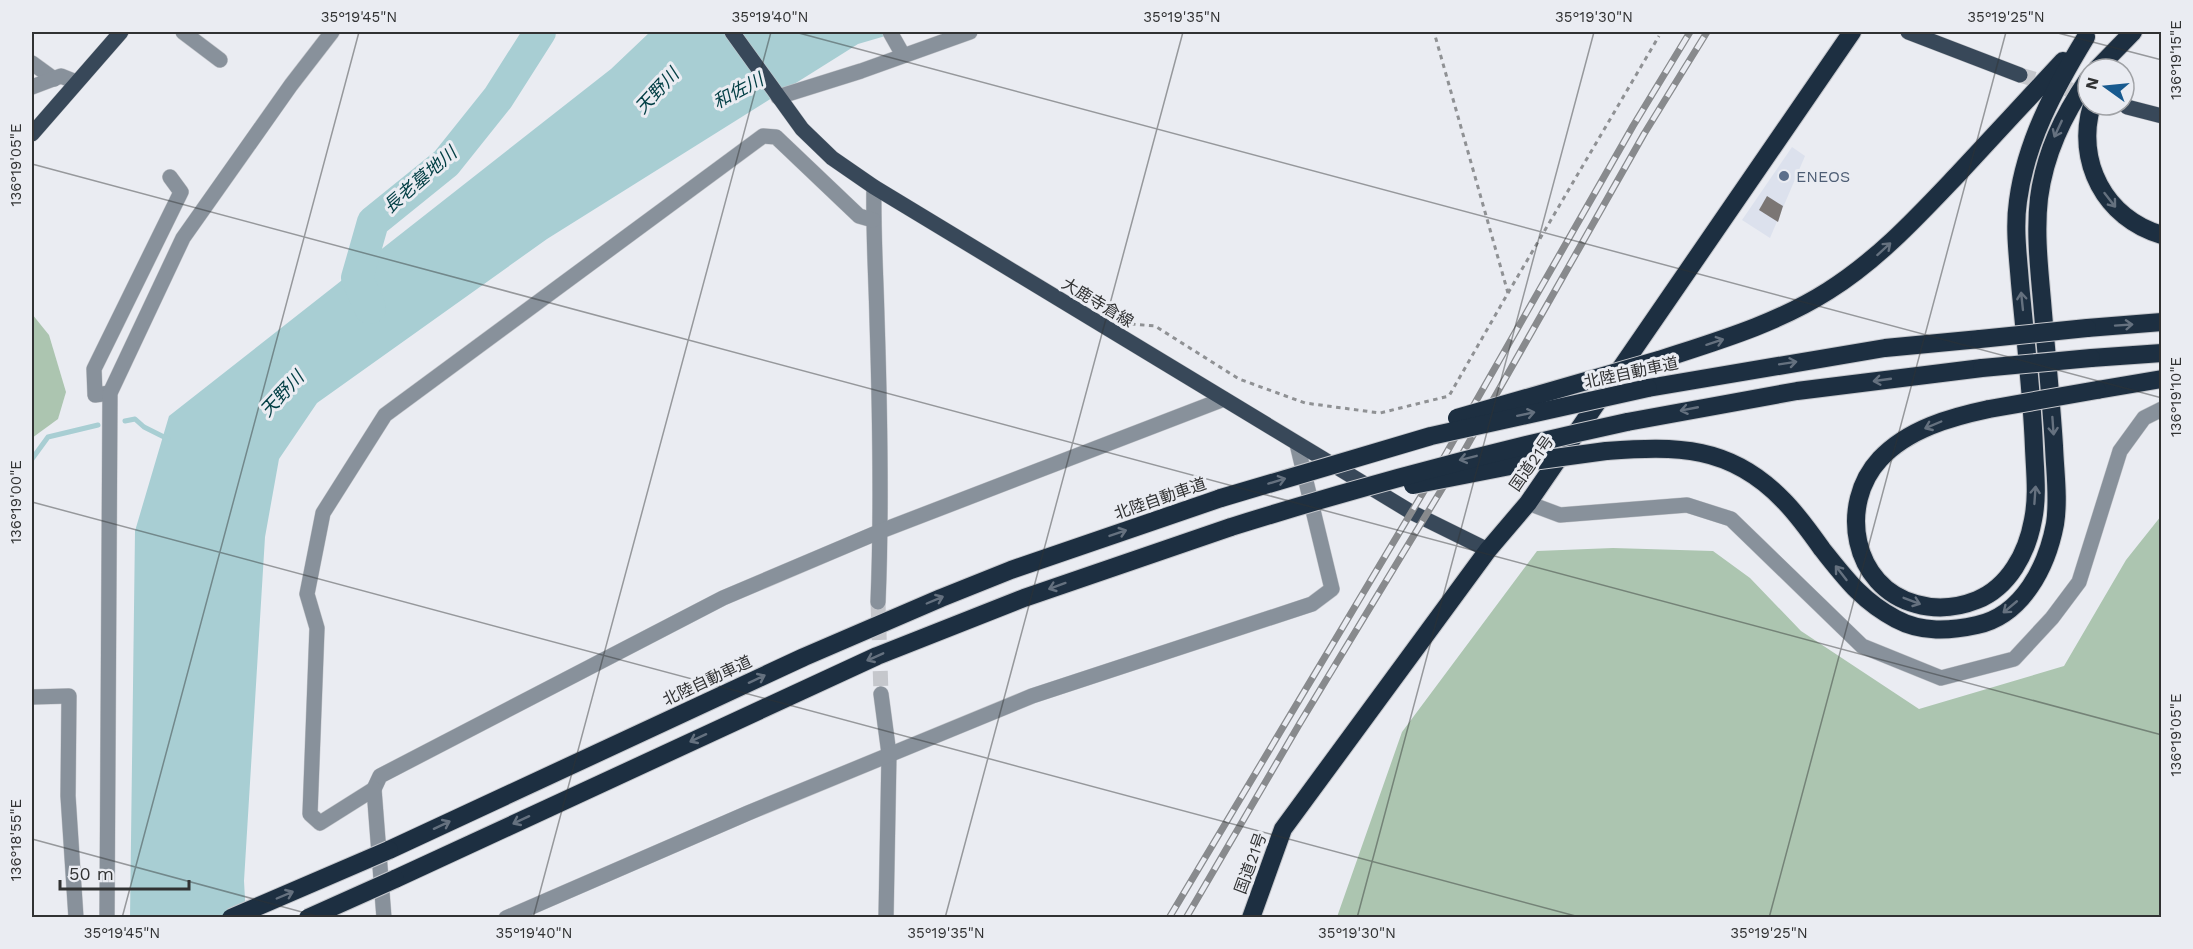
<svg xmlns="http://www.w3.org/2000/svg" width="2193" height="949" viewBox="0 0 2193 949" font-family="'Work Sans','Noto Sans JP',sans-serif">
  <rect width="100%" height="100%" fill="#eaecf2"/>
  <polygon fill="#dce1ed" points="1792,147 1805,156 1770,238 1742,220"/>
  <g fill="#acc5b0">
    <polygon points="32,314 49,335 66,392 58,419 32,438"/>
    <polygon points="2161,516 2161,917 1337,917 1402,732 1537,551 1613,548 1713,551 1750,578 1801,631 1919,709 2064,666 2126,560"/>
  </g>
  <polygon fill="#a8ced3" points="650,32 899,32 858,44 547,239 317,403 279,459 265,537 244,881 246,917 130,918 135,531 169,416 611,69"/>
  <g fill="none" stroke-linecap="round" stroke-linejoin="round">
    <g stroke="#a8ced3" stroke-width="5">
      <polyline points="125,421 135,419 144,427 168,439"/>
      <polyline points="32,459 48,437 98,425"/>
    </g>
    <polyline stroke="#a8ced3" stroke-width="32" points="370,308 357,278 373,222 446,163 498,98 540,32"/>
  </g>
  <polygon fill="#7b7674" points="1767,196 1783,206 1778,222 1759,210"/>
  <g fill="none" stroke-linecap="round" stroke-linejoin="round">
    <polyline stroke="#c5c7cc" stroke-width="15" stroke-dasharray="15 8" stroke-linecap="butt" points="878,602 881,694"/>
    <polyline stroke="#c5c7cc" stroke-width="15" stroke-dasharray="15 8" stroke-linecap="butt" points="2020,75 2088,95"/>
    <defs>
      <g id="minor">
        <polyline points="183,32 220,60"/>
        <polyline points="890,32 903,55"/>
        <polyline points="32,63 54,79"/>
        <polyline points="32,87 61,76 76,82"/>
        <polyline points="778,97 861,71 970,32"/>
        <path d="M874,187C873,231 876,275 877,319C880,413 882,508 878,602"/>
        <polyline points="110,393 95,395 94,369 181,192 170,177"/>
        <polyline points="1528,503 1560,515 1687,505 1731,519 1862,646 1941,678 2014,659 2052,618 2079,582 2120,451 2144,418 2162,409"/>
        <polyline points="881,694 889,754 886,918"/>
        <polyline points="32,697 69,696 68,796 76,918"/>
        <polyline points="374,789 380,776 723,598 881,531 1224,399"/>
        <polyline points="107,918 110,393 183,238 291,85 332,32"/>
        <polyline points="384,918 374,789 320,823 310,814 317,628 307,594 323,513 385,415 763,136 776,137 859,216 873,220"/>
        <polyline points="506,918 748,813 1032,696 1312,604 1332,589 1297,444"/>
      </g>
      <g id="major">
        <polyline points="732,32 802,129 832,158 874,187 1411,512 1488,550"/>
        <polyline points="1908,32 2020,75"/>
        <polyline points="2127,107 2162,116"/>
        <polyline points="32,134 121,32"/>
      </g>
      <g id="highway">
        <polyline points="2097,69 2133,32"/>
        <path d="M2092,105C2075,161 2105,219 2162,235"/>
        <polyline points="2087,328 2162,322"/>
        <polyline points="2091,358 2162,353"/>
        <path d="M1659,360C1717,341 1776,324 1828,291C1879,259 1919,215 1960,172C1994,135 2029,98 2063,61"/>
        <polyline points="1648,388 1885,348 1980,339"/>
        <polyline points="2097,390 2162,379"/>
        <path d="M1989,409C1951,417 1908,429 1880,459C1838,504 1852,587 1916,604C1937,610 1957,608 1977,600C2009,587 2027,553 2033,520C2038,496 2035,472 2034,448C2032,393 2025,338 2020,283C2018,256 2014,228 2018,201C2026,141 2055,88 2086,37"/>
        <polyline points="1627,422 1797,391 1982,368"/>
        <path d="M1606,451C1677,446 1730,445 1783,500C1798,515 1810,532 1822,549C1846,579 1862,601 1896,619C1922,633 1950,631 1977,625C2023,615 2047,566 2055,524C2059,499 2055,472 2054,446C2051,398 2046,350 2042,301C2039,267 2035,232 2039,198C2045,153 2063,116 2088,79"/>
        <polyline points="389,850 804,657 941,598 1011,570 1221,498"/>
        <polyline points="395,879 877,656 1024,598 1231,527"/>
        <polyline points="1251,918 1283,829 1488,550 1528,503 1852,32"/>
      </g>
    </defs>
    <use href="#minor" stroke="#c5c7cc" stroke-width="16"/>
    <use href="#major" stroke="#c5c7cc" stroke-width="16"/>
    <use href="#highway" stroke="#c5c7cc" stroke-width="20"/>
    <g stroke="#8f9194" stroke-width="3" stroke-dasharray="4.5 4.5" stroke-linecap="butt">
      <polyline points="1508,293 1659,36"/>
      <polyline points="1131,324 1155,326 1239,379 1305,403 1380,413 1449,396 1508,293 1434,32"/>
    </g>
    <use href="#minor" stroke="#88919b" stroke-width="15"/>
    <use href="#major" stroke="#384859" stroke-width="15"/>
    <use href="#highway" stroke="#1d2f41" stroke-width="18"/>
    <defs>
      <g id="rail">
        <polyline points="1169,918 1439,466 1633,126 1690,32"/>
        <polyline points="1186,918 1300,723 1451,474 1644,134 1707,32"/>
      </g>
    </defs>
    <use href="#rail" stroke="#888a8d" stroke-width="7"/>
    <use href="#rail" stroke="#eaecf2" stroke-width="4.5" stroke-dasharray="14" stroke-linecap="butt"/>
    <defs>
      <g id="highway-bridge">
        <polyline points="1980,339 2087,328"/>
        <polyline points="1982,368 2091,358"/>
        <polyline points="1989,409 2097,390"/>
        <polyline points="1457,418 1659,360"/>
        <polyline points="1413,485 1540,460 1606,451"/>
        <polyline points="1221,498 1431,436 1648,388"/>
        <path d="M1231,527C1362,486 1493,451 1627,422"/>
        <polyline points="231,918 389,850"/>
        <polyline points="308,918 395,879"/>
      </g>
    </defs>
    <use href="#highway-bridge" stroke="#c5c7cc" stroke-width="20" stroke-linecap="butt"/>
    <use href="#highway-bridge" stroke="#1d2f41" stroke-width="18"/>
  </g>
  <defs><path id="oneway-shaft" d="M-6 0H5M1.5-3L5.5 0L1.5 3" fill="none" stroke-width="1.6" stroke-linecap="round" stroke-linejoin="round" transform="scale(1.5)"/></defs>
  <g stroke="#65717f">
    <use href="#oneway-shaft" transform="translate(2058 129) rotate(115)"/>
    <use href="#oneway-shaft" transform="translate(2110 200) rotate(52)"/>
    <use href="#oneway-shaft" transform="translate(1884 249) rotate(-42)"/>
    <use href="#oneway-shaft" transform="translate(2022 301) rotate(-96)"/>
    <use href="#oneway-shaft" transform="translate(2124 325) rotate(-4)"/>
    <use href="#oneway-shaft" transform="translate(1715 342) rotate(-18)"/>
    <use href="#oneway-shaft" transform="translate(1788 363) rotate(-9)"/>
    <use href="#oneway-shaft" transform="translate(1882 380) rotate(172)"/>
    <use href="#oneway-shaft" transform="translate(1689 409) rotate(169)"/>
    <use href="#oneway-shaft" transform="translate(1526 414) rotate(-12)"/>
    <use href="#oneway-shaft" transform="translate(1933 425) rotate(157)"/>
    <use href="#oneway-shaft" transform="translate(2053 426) rotate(86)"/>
    <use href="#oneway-shaft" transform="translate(1468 458) rotate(166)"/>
    <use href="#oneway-shaft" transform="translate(1277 481) rotate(-17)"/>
    <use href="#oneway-shaft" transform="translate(2035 495) rotate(-86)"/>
    <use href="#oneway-shaft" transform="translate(1118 533) rotate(-19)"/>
    <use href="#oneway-shaft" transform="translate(1841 573) rotate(-128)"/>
    <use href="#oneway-shaft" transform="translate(1057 586) rotate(160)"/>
    <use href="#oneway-shaft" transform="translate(935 600) rotate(-23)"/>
    <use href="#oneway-shaft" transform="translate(1912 601) rotate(21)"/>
    <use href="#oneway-shaft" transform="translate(2010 607) rotate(140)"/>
    <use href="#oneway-shaft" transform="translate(875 657) rotate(156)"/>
    <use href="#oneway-shaft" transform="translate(757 679) rotate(-25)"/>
    <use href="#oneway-shaft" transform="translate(698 738) rotate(155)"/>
    <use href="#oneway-shaft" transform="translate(521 820) rotate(155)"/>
    <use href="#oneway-shaft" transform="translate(442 825) rotate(-25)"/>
    <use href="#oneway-shaft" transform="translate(285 895) rotate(-23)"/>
  </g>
  <path fill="none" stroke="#313233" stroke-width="1.5" stroke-opacity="0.45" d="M795,32L2162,398M2054,32L2162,60M32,164L2162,735M32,502L1583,918M32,839L324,918M122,918L359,32M533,918L771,32M945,918L1183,32M1357,918L1594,32M1769,918L2006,32"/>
  <circle fill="#5c6f8a" stroke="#eaecf2" stroke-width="2" cx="1784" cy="176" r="6"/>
  <g text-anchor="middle" stroke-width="6" stroke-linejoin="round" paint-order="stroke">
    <g font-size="16" fill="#4e5e75" stroke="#eaecf2" text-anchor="start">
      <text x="1796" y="182">ENEOS</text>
    </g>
    <g font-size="16" fill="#313233" stroke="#eaecf2">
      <text transform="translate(1098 302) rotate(31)" y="6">大鹿寺倉線</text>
      <text transform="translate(1631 372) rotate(-12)" y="6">北陸自動車道</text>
      <text transform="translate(1531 463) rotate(-55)" y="6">国道21号</text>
      <text transform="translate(1160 498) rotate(-19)" y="6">北陸自動車道</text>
      <text transform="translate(707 680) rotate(-25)" y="6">北陸自動車道</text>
      <text transform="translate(1250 863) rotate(-70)" y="6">国道21号</text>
    </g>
    <g font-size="18" font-style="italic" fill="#003d43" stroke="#eaecf2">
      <text transform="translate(657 91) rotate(-47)" y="6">天野川</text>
      <text transform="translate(738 91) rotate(-28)" y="6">和佐川</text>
      <text transform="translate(420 180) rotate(-41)" y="6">長老墓地川</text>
      <text transform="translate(282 394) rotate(-47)" y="6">天野川</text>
    </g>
  </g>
  <rect width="2193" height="949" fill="none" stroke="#eaecf2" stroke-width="66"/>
  <g transform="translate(2106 87) rotate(285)"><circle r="28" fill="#eaecf2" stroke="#a0a2a6" stroke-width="1.5"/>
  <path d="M0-4.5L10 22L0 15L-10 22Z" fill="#185a8f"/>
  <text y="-9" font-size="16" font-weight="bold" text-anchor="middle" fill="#313233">N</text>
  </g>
  <path d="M60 880v9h129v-9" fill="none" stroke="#313233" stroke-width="3"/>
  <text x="69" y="880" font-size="18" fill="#313233" stroke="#eaecf2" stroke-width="4.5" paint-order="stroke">50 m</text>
  <rect x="33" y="33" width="2127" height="883" fill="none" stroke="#313233" stroke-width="2"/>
  <g font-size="15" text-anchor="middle" fill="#313233">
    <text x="359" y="22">35°19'45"N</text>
    <text x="770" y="22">35°19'40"N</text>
    <text x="1182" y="22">35°19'35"N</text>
    <text x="1594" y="22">35°19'30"N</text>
    <text x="2006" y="22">35°19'25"N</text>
    <text transform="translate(2176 60) rotate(-90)" y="5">136°19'15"E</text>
    <text transform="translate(16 165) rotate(-90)" y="5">136°19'05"E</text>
    <text transform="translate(2176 397) rotate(-90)" y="5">136°19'10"E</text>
    <text transform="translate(16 502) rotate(-90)" y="5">136°19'00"E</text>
    <text transform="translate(2176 735) rotate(-90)" y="5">136°19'05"E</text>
    <text transform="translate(16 840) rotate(-90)" y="5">136°18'55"E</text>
    <text x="122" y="938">35°19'45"N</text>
    <text x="534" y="938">35°19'40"N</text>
    <text x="946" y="938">35°19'35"N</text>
    <text x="1357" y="938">35°19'30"N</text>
    <text x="1769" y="938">35°19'25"N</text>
  </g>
</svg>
